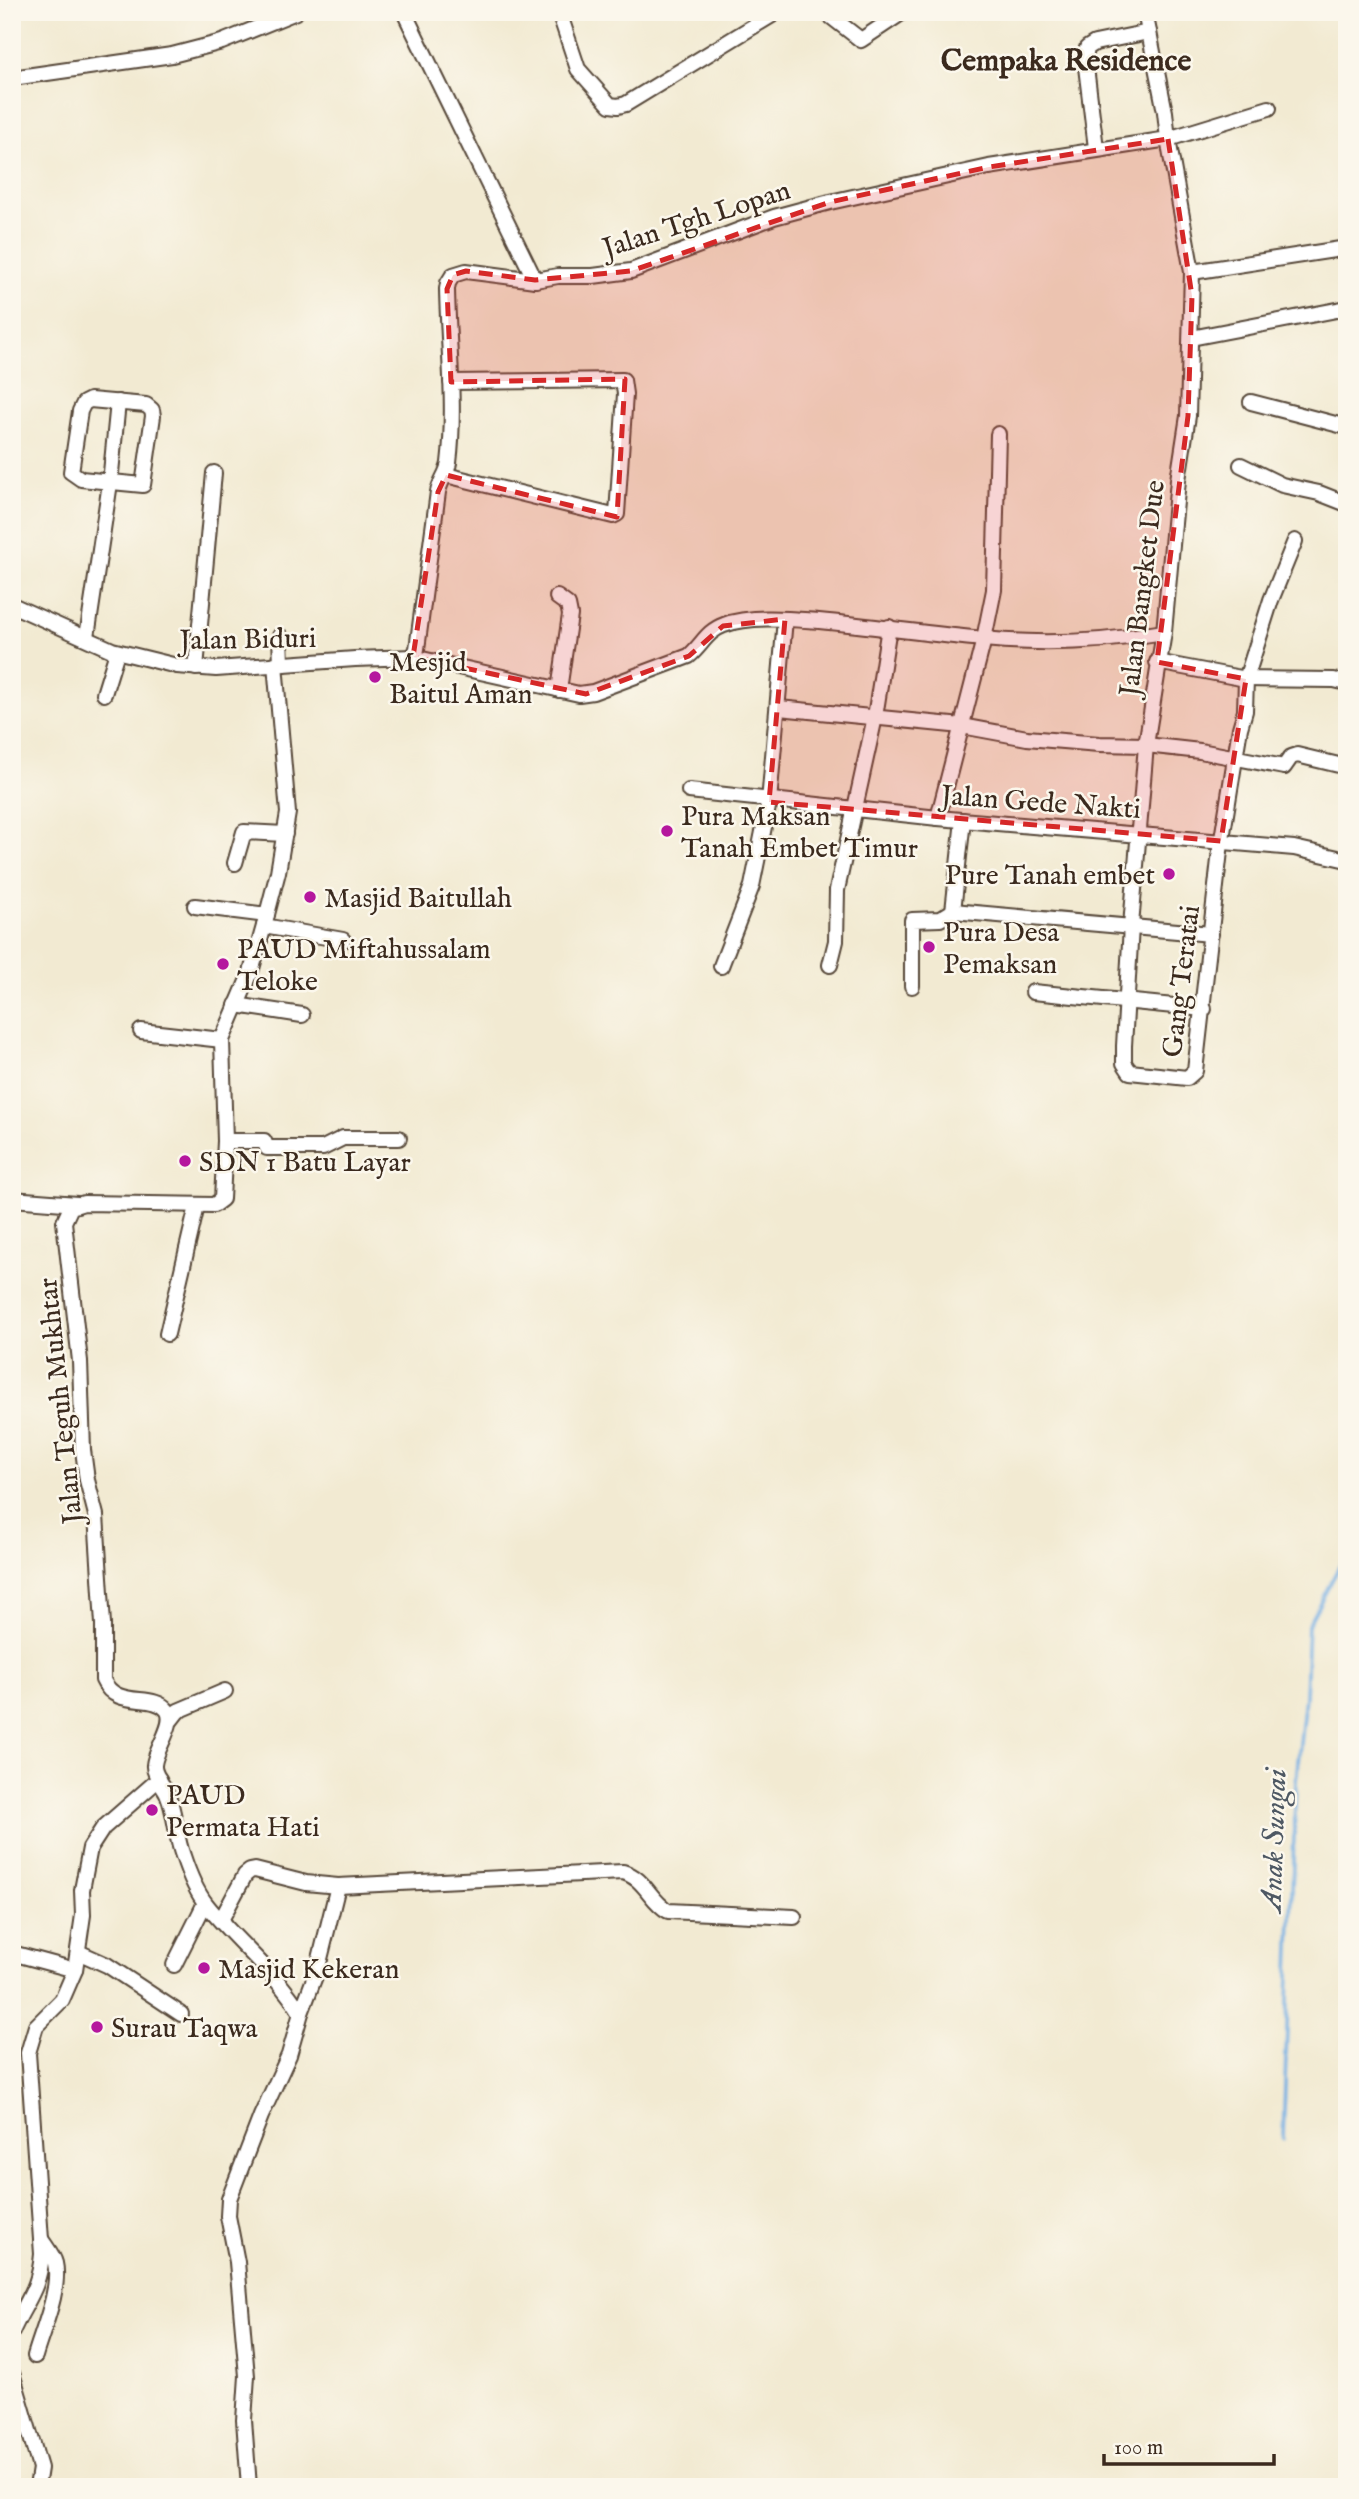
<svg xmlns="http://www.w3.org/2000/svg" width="1359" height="2499" viewBox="0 0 1359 2499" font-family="'IM FELL English',serif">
  <rect width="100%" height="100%" fill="#fbf7ec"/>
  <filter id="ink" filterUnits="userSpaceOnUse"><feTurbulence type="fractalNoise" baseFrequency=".0143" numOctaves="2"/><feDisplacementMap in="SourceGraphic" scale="14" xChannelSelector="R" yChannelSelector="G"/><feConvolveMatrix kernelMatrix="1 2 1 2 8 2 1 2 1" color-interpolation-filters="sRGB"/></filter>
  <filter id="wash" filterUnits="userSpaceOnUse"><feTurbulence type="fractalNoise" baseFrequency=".00686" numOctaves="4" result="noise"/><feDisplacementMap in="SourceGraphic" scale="28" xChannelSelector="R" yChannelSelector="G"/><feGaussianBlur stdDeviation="1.57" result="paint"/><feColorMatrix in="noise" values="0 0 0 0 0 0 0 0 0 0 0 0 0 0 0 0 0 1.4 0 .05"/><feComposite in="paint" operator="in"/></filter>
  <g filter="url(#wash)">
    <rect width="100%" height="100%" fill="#f2ead2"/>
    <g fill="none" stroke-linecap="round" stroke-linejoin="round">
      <polyline stroke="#72aee3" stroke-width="3.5" points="1283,2139 1296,1781 1305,1697 1308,1625 1347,1552"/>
    </g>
  </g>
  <g filter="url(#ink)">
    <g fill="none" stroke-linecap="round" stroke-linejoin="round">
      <defs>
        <g id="minor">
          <polyline points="404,12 535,280"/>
          <polyline points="559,12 578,69 610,105 618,106 626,104 777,12"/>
          <polyline points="825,12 861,40 903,12"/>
          <polyline points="12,78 172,55 222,42 296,12"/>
          <polyline points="1269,108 1168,139 1192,272 1188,416 1178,480 1164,632 1146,745 1131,926 1124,1046 1124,1063 1130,1072 1187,1078 1195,1071 1220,851 1240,728 1245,711 1246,679 1271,600 1295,541"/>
          <polyline points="1096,148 1085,59 1087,48 1095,43 1149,32"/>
          <polyline points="1192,272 1347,248"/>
          <polyline points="1191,338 1347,308"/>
          <polygon points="90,400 146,405 152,410 153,416 143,485 81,479 71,472 80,411 84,403"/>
          <polyline points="1251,402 1347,427"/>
          <polyline points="1241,465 1282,485 1319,493 1347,504"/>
          <polyline points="446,475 613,516 617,514 625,394 623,380 451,382"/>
          <polyline points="557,597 568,605 570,615 559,690"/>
          <path d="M12,605L112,650L177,666L216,669L355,659L413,657L579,694L593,692L689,656C702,645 707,631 724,625C750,615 791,619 819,621C874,626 928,634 983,639C1043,645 1105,642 1164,632"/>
          <polyline points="280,636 281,664"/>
          <polyline points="87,637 110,483 118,402"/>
          <path d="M413,657L417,649L438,492C440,481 447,474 449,463C456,405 448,347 447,289L448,283L453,275L466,271L535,280L558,276H593L631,271L774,217L830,202L989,167L1168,139L1165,112L1145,12"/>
          <polyline points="1157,662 1246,679 1334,680 1347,683"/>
          <path d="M275,664L288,813L278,872L264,926L251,972L222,1040L225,1141L222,1199L214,1205L84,1203L71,1207L64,1222L80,1361L83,1450L87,1480L96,1515L103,1624V1680C116,1710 153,1692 167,1710C177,1723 155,1749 154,1765C153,1774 163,1785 167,1793C176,1814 175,1835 183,1856C188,1871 195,1890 206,1904C236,1942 275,1971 301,2013"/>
          <polyline points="196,668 214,473"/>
          <polyline points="104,694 117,652"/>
          <polyline points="779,708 962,726 1027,738 1099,744 1146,745 1200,751 1284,767 1291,757 1297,755 1347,767"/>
          <polyline points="689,791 938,818 1294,848 1347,860"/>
          <polyline points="938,818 984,639 994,590 998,434"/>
          <polyline points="235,863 244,832 285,834"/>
          <polyline points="195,906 267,915"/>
          <polyline points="953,911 1211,934"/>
          <polyline points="953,911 963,820"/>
          <polyline points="264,926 343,940"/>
          <polyline points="830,965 836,941 837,890 875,717 889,627"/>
          <polyline points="721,966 752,886 769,802 785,619"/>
          <polyline points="912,986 912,920 940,919 953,911"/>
          <polyline points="1033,992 1204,1009"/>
          <polyline points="236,1005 302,1015"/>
          <polyline points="141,1031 222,1040"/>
          <polyline points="225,1141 264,1141 267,1148 323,1148 343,1138 399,1138"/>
          <polyline points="12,1199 77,1204"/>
          <polyline points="167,1334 197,1206"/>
          <polyline points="171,1720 178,1711 225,1691"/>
          <path d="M221,1920L245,1875L250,1871L255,1870L306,1883L338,1886L623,1872C645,1878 650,1901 668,1911L794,1917"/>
          <polyline points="78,1952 107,1965 181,2014"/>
          <polyline points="12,1953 75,1970"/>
          <polyline points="174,1965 205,1903"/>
          <path d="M12,2332C26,2300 39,2291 42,2254L28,2053L36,2026L62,2000L75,1970L83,1915L82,1890L90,1848L103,1828L159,1779"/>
          <path d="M35,2356C42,2331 61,2289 55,2263C53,2255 46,2247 41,2239"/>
          <polyline points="12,2373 40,2468 37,2487"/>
          <polyline points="249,2487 244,2420 247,2376 237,2262 228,2216 229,2199 261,2116 289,2055 301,2013 317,1971 338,1886"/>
        </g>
      </defs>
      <use href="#minor" stroke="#564739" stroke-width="18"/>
      <use href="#minor" stroke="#fff" stroke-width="14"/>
    </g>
  </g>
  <path fill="#d62828" fill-opacity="0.2" stroke="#d62828" stroke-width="5" stroke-dasharray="14 9" stroke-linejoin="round" d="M1168,139L1192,296L1188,416L1157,662L1246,679L1221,841L769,802L785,619L723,626L689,656L586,694L413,657L438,492L446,475L617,517L625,379L451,382L447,289L453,275L466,271L535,280L631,271L830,202L989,167Z"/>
  <g fill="#b5179e" stroke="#fbf7ec" stroke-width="2.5">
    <circle cx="375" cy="677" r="7"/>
    <circle cx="667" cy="831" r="7"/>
    <circle cx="1169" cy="874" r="7"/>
    <circle cx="310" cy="897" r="7"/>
    <circle cx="929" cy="947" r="7"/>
    <circle cx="223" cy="964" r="7"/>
    <circle cx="185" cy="1161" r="7"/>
    <circle cx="152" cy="1810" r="7"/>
    <circle cx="204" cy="1968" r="7"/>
    <circle cx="97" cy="2027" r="7"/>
  </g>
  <g text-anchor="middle" stroke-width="5" stroke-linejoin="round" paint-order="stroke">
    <g font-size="28" fill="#3b2a1e" stroke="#fbf7ec">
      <text transform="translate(696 218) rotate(-18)" y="10">Jalan Tgh Lopan</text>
      <text transform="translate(1141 588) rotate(-83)" y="10">Jalan Bangket Due</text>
      <text transform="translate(248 638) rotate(-1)" y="10">Jalan Biduri</text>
      <text transform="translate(1041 801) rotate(4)" y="10">Jalan Gede Nakti</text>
      <text transform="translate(1180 981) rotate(-83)" y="10">Gang Teratai</text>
      <text transform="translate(59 1401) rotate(-96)" y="10">Jalan Teguh Mukhtar</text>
    </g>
    <g font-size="28" fill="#3b2a1e" stroke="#fbf7ec" text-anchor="start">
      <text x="389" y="671">Mesjid<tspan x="389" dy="32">Baitul Aman</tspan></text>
      <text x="681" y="825">Pura Maksan<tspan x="681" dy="32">Tanah Embet Timur</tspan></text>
      <text x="1155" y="884" text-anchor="end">Pure Tanah embet</text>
      <text x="324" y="907">Masjid Baitullah</text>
      <text x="943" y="941">Pura Desa<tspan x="943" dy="32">Pemaksan</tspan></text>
      <text x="237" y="958">PAUD Miftahussalam<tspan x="237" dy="32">Teloke</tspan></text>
      <text x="199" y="1171">SDN 1 Batu Layar</text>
      <text x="166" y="1804">PAUD<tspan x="166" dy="32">Permata Hati</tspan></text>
      <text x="218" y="1978">Masjid Kekeran</text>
      <text x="111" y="2037">Surau Taqwa</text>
    </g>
    <g font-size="30" font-weight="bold" fill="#3b2a1e" stroke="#fbf7ec">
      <text x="1066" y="70">Cempaka Residence</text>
    </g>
    <g font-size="30" font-style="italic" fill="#4e5863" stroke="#fbf7ec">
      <text transform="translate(1273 1840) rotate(-88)" y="10">Anak Sungai</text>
    </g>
  </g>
  <rect width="1359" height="2499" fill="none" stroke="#fbf7ec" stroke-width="42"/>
  <path d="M1104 2454v10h170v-10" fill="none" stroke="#3b2a1e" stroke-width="3.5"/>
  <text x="1114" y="2454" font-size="21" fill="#3b2a1e" stroke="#fbf7ec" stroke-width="5" paint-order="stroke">100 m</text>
</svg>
